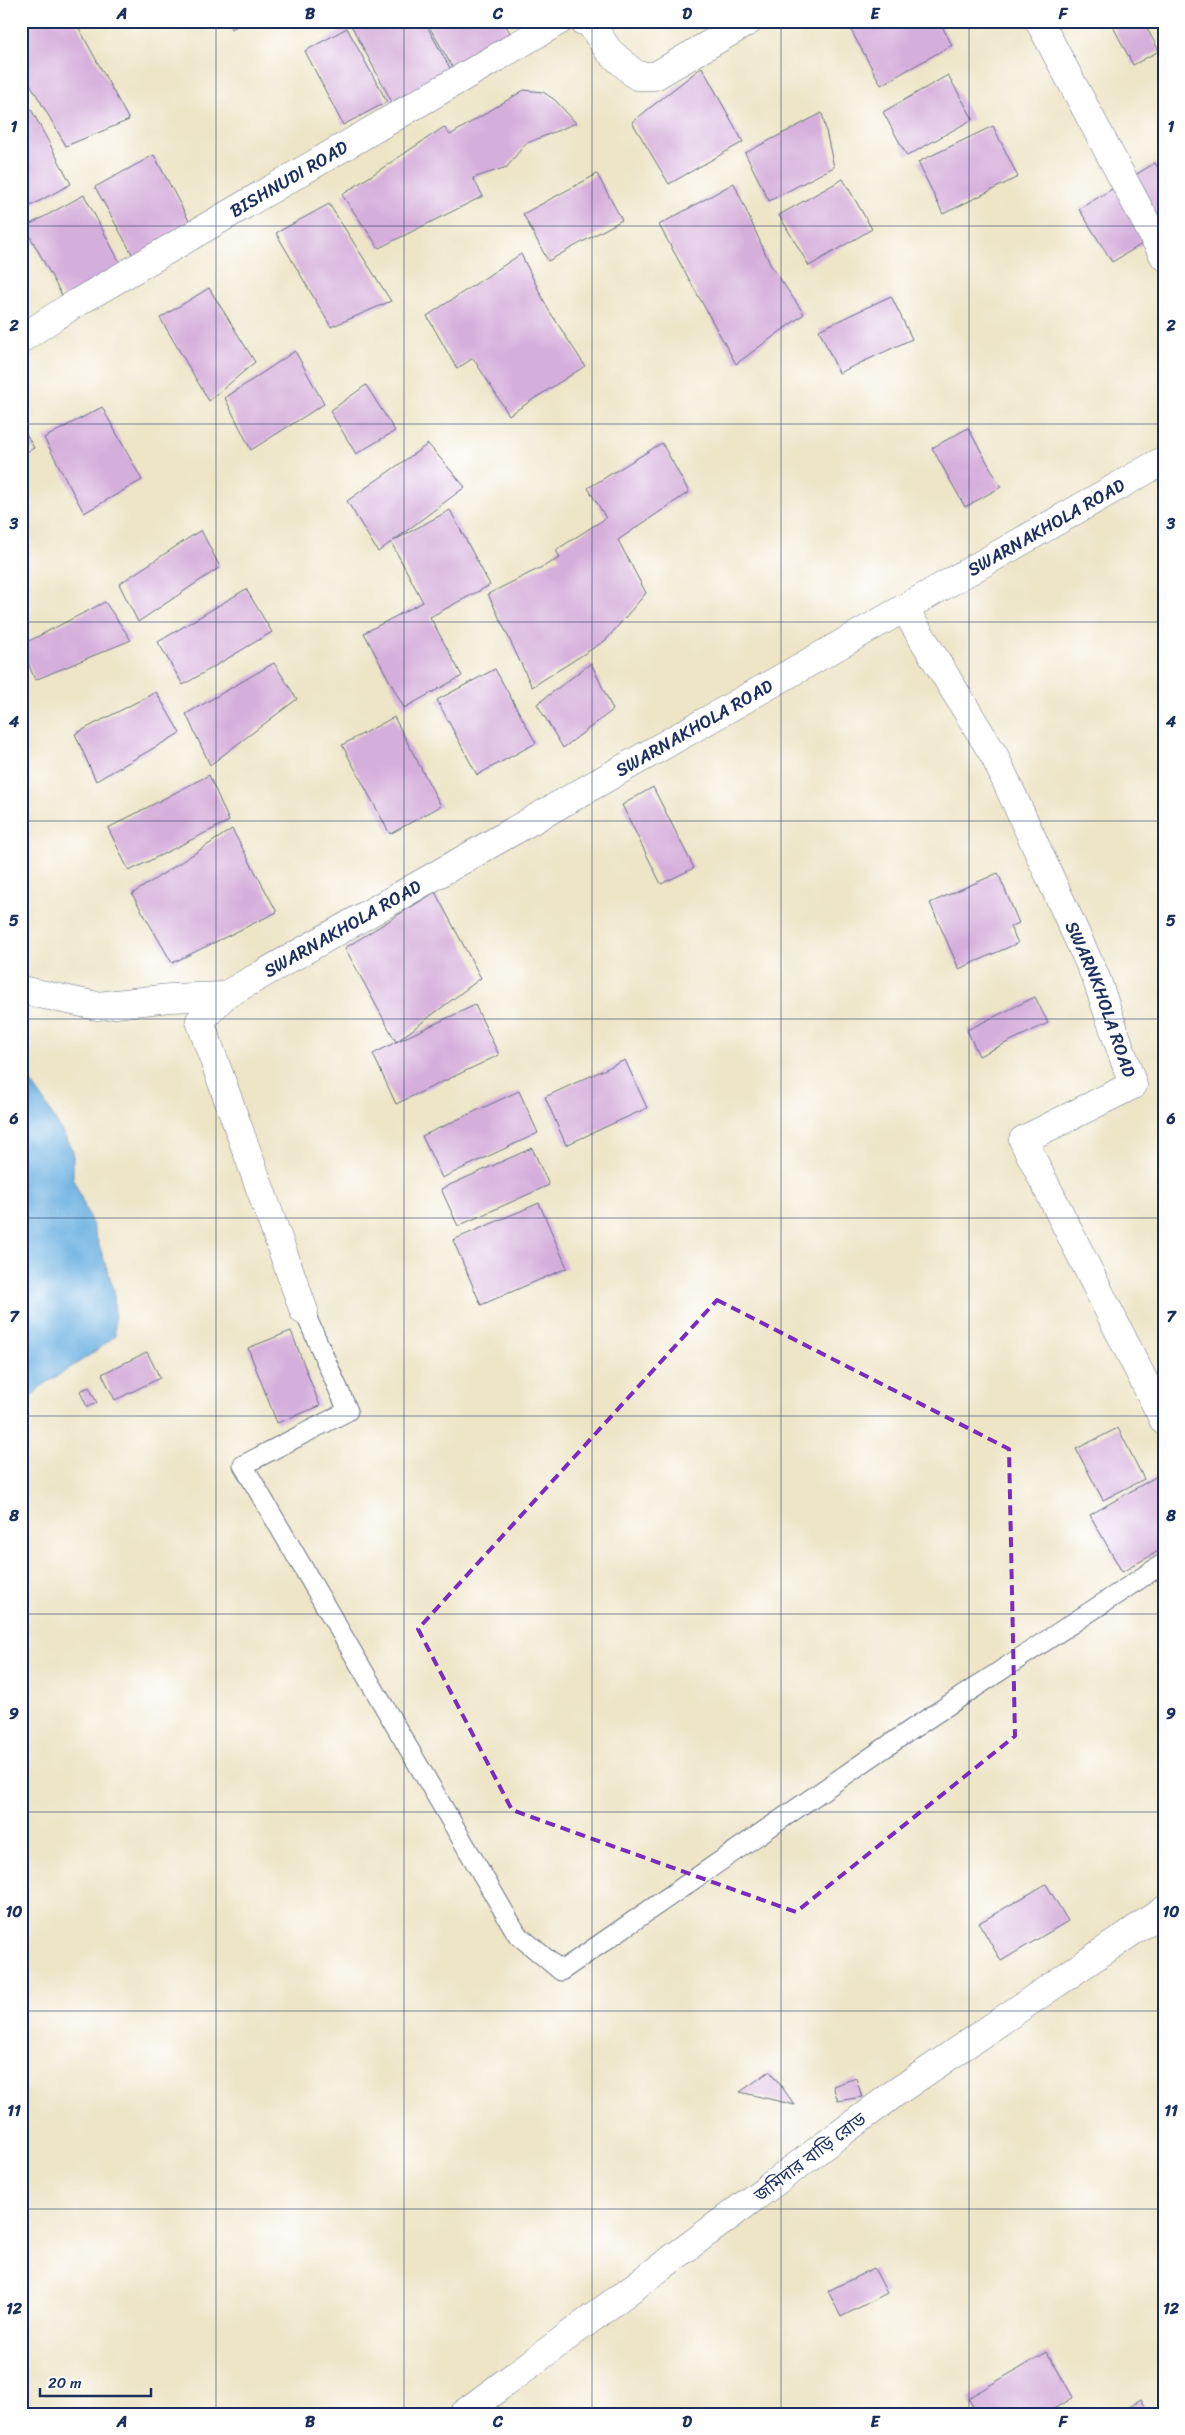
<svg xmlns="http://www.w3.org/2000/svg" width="1185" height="2435" viewBox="0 0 1185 2435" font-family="Sriracha,'Noto Sans Bengali',sans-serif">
  <rect width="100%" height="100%" fill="#fff"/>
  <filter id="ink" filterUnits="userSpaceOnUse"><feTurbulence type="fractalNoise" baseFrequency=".02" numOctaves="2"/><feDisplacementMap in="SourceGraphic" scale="10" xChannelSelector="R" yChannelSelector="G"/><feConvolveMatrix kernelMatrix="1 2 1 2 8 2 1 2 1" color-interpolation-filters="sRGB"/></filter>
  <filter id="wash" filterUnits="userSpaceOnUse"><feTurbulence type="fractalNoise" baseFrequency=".0096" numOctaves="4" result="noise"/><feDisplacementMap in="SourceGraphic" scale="20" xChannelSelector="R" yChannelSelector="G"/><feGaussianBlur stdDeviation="1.12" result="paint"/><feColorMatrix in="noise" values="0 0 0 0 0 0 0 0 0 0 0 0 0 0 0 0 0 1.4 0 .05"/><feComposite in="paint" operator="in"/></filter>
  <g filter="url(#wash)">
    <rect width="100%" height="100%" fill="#eee5c7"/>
    <polygon fill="#6bb0e1" stroke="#4370a0" points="22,1070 43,1099 73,1151 73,1178 92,1224 114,1290 115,1336 90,1355 40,1387 21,1409"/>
    <g id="blocks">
      <g fill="#d5afdb">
        <polygon points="30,21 75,21 129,120 66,146 21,68 21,25"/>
        <polygon points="227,21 248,21 231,29"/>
        <polygon points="363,21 424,21 451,70 392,102 352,27"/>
        <polygon points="426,21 503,21 515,41 457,75"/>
        <polygon points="846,21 939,21 952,45 881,85"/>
        <polygon points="1110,21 1143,21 1159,51 1133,65"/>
        <polygon points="347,28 387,102 343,125 305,51"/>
        <polygon points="702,67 743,142 669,184 632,122"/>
        <polygon points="948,75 973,119 907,156 883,112"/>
        <polygon points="524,90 543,92 555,100 576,123 525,144 507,167 473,178 483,196 379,248 342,195 444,127 450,135"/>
        <polygon points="31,109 71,184 21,211 21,115"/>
        <polygon points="822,113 834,167 769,201 745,153"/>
        <polygon points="993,126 1018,177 943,214 918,162"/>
        <polygon points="154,155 194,230 136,261 95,187"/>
        <polygon points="1155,163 1164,177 1164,231 1112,262 1079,209"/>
        <polygon points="597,174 622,220 548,261 523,214"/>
        <polygon points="843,179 872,229 809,266 779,215"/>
        <polygon points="734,183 770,264 804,314 736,364 659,225"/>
        <polygon points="84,195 124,270 65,301 25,227"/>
        <polygon points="329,204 391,301 331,327 276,233"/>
        <polygon points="521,254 548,309 585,366 509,415 473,358 457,369 427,316"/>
        <polygon points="209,288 255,362 209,401 160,318"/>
        <polygon points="891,296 912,339 839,373 819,330"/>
        <polygon points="295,351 324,404 251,450 225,398"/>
        <polygon points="366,385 395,431 356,454 330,411"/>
        <polygon points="102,407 142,480 84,513 44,438"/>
        <polygon points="21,425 34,448 21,455"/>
        <polygon points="968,428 1001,487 965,507 932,448"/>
        <polygon points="662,443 689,492 618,540 646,593 606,640 532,687 488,594 560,558 556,550 606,518 588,488"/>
        <polygon points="428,444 465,487 393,541 450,510 490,585 430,617 462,676 404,708 364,633 423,602 391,542 378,552 347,501"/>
        <polygon points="201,530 220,567 138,622 119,584"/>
        <polygon points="246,589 272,632 183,685 158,642"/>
        <polygon points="105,602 131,640 35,680 21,645"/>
        <polygon points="274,663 297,699 210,765 186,714"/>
        <polygon points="591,663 613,710 563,748 537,704"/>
        <polygon points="495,669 536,743 477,775 437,700"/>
        <polygon points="156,692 180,733 96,781 75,734"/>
        <polygon points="394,717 441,806 390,834 342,745"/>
        <polygon points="209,775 229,821 129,871 108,828"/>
        <polygon points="653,787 694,868 661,884 622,805"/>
        <polygon points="232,829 277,912 172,963 132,894"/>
        <polygon points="998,873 1019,923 1010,927 1018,943 959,969 930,903"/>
        <polygon points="435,892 481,978 396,1042 475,1005 499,1055 396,1104 373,1054 396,1042 345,948"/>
        <polygon points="1035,997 1048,1023 979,1056 967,1030"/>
        <polygon points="625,1060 647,1108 566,1145 545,1097"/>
        <polygon points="519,1091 538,1133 442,1178 422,1136"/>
        <polygon points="532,1148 549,1185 458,1226 441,1189"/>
        <polygon points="539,1203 567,1268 481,1305 453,1240"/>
        <polygon points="291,1331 320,1406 277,1423 248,1348"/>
        <polygon points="147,1352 160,1378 115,1400 102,1374"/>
        <polygon points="89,1387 97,1403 87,1407 80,1391"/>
        <polygon points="1118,1428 1144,1479 1103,1500 1076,1449"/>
        <polygon points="1164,1472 1164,1548 1122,1572 1090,1515"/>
        <polygon points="1046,1884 1068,1921 1001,1961 979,1923"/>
        <polygon points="770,2071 795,2105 740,2092"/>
        <polygon points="856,2078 862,2097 838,2101 833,2086"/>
        <polygon points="874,2268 887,2293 841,2317 828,2291"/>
        <polygon points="1047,2352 1073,2397 1046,2414 977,2414 968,2398"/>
        <polygon points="1141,2399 1149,2414 1116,2414"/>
      </g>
    </g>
  </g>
  <g filter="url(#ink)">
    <use href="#blocks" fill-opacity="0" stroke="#656f83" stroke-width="1"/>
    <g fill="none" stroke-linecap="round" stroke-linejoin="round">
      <defs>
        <polyline id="lane" points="304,1311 348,1411 243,1465 517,1934 561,1971 909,1731 1164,1563"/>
        <g id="street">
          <polyline points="583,21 589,22 609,51 637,76 655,76 749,21"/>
          <polyline points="1039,21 1164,256"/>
          <path id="s1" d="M21,339L68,308L559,21"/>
          <path id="s2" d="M904,608L995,757L1096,978L1133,1085L1023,1140L1164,1421"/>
          <polyline points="21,990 97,1006 170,998 224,996"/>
          <path id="s3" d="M304,1311L200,1021L224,996L1164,460"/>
          <polyline points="463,2414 895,2093 1164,1910"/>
        </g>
      </defs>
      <use href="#lane" stroke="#656f83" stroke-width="21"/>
      <use href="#street" stroke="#656f83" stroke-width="29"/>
      <use href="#lane" stroke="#fff" stroke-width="19"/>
      <use href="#street" stroke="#fff" stroke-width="28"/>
    </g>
  </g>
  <path fill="none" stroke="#7b2cbf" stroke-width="4" stroke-dasharray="10 6" stroke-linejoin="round" d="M717,1300L1009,1449L1015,1736L796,1912L512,1810L418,1629Z"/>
  <path fill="none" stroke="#1b2f5e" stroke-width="1" stroke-opacity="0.55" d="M216,21V2414M404,21V2414M592,21V2414M781,21V2414M969,21V2414M21,226H1164M21,424H1164M21,622H1164M21,821H1164M21,1019H1164M21,1218H1164M21,1416H1164M21,1614H1164M21,1812H1164M21,2011H1164M21,2209H1164"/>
  <g text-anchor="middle" stroke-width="4" stroke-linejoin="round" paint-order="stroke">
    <g font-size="18" fill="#1b2f5e" stroke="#fff">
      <text dy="6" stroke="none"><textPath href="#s1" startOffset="312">BISHNUDI ROAD</textPath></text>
      <text dy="6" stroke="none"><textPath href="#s3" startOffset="1289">SWARNAKHOLA ROAD</textPath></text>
      <text dy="6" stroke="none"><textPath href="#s3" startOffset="884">SWARNAKHOLA ROAD</textPath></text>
      <text dy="6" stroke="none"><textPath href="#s3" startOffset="479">SWARNAKHOLA ROAD</textPath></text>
      <text dy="6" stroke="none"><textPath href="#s2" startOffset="439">SWARNKHOLA ROAD</textPath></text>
      <text transform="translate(810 2157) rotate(-37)" y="6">জমিদার বাড়ি রোড</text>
    </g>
  </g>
  <rect width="1185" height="2435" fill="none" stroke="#fff" stroke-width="55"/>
  <path d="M40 2388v8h111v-8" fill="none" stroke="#1b2f5e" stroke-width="2.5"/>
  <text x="48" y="2388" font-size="15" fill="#1b2f5e" stroke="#ffffff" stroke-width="4" paint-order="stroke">20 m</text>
  <rect x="28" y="28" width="1130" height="2380" fill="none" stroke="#1b2f5e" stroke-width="2"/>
  <g font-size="16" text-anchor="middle" font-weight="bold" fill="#1b2f5e">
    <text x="122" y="19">A</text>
    <text x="310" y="19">B</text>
    <text x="498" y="19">C</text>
    <text x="687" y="19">D</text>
    <text x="875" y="19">E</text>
    <text x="1063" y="19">F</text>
    <text x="14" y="132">1</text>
    <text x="1171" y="132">1</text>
    <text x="14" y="331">2</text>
    <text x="1171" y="331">2</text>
    <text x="14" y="529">3</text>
    <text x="1171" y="529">3</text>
    <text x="14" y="727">4</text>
    <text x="1171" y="727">4</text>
    <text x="14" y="926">5</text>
    <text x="1171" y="926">5</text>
    <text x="14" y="1124">6</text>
    <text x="1171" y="1124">6</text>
    <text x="14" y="1322">7</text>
    <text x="1171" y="1322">7</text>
    <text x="14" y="1521">8</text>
    <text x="1171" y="1521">8</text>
    <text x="14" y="1719">9</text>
    <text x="1171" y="1719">9</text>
    <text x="14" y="1917">10</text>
    <text x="1171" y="1917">10</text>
    <text x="14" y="2116">11</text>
    <text x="1171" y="2116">11</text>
    <text x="14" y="2314">12</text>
    <text x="1171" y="2314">12</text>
    <text x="122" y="2427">A</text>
    <text x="310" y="2427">B</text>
    <text x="498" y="2427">C</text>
    <text x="687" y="2427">D</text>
    <text x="875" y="2427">E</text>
    <text x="1063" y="2427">F</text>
  </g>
</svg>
